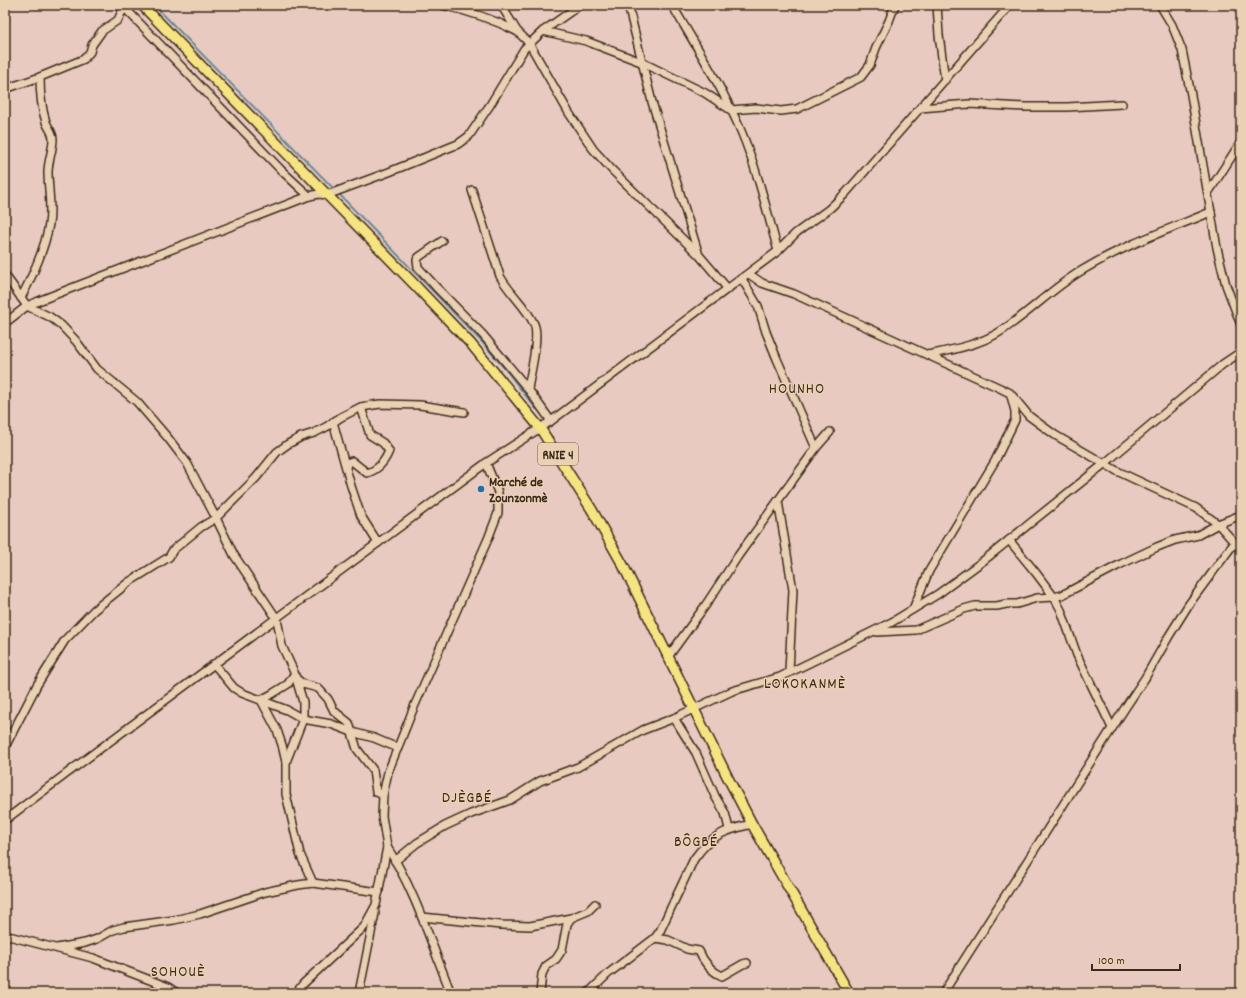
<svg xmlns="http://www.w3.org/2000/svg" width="1246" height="998" viewBox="0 0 1246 998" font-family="Dekko,sans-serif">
  <rect width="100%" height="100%" fill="#e9cac0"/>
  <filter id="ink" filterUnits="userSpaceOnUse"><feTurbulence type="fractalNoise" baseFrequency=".025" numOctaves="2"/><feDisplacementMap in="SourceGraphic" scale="8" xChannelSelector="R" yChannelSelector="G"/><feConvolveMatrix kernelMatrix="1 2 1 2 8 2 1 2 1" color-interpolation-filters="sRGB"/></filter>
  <g filter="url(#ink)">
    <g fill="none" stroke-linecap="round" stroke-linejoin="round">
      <g stroke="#688b97" stroke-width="2">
        <polyline points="154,5 335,190"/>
        <polyline points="338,193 482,342 505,369 536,409"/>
      </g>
      <defs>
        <g id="minor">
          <polyline points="122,5 281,170 309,196"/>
          <path d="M442,5C468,11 493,19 516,31"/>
          <polyline points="501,5 517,31 529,43 569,113 593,149 612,170 699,255 728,289"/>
          <polyline points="628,5 652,102 698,252"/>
          <path d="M672,5C696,46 722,87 741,131C757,169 767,211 778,251"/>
          <polyline points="937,5 939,35 945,80"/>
          <polyline points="1160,5 1172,25 1182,50 1191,95 1217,248 1226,285 1241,325"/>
          <polyline points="543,31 586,41 641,62 705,93 731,110 756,108 781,111 797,109 861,77 870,65 876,48 889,21 895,5"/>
          <polyline points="5,89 40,77 84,59 90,52 92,45 102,31 118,20 124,7"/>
          <polyline points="920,108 969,104 1025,107 1067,107 1122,104"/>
          <path d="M472,190L500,276C509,293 526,306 534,324C540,336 530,375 528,389"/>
          <polyline points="1208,193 1241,142"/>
          <polyline points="442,241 419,257 417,260 418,267 436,287 483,335 528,389 551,421"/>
          <polyline points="749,274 762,283 794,294 1002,389 1010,393 1029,416 1055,435 1117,471 1196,508 1218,524 1241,550"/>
          <polyline points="5,275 27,306 50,317 61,325 76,341 97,369 137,402 168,438 187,463 216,518 234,555 277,619 282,646 294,672 303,702 303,719 286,762"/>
          <polyline points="742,279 758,306 766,332 777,359 816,448"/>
          <path d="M21,298C33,275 45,249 49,224C52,206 48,189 48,172C48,161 53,150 53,139C53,132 48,128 46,122C41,107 40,92 40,77"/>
          <polyline points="5,323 27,306 41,300 309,196 319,194 327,195 389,172 458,144 469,136 490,105 524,49 543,31 580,5"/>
          <path d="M928,355C951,350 978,345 998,333C1027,315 1051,289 1081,271C1122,246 1167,230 1211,212"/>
          <polyline points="333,422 351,486 361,516 378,543"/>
          <path d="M346,466L349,462L352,461L367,473C378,470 385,461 389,451L383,443L370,435L361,407"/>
          <polyline points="778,501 793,590 789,672"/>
          <polyline points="1009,540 1036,573 1054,597 1061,610 1077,655 1112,728"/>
          <polyline points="913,609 929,571 995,461 1015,420 1015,411 1011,396"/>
          <polyline points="877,632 916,630 964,609 975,606 997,606 1006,604 1017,604 1037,598 1054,597 1062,595 1121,564 1157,547 1175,540 1198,535 1218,524 1241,515"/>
          <polyline points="668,657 705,606 738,556 816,448 830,432"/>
          <polyline points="214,664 234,688 242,693 287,710 303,719 331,724 352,732 374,738 398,748"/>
          <polyline points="674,718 696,753 715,796 725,813 729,829"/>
          <polyline points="5,747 37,685 65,640 94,610 129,582 169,557 173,550 201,527 216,518 256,478 277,452 288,444 301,437 314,433 326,427 341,417 361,407 380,404 420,405 464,412"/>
          <polyline points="5,820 86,759 486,463 551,421 778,251 796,233 829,209 845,194 1010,5"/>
          <path d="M387,847C416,892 431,944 451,993"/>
          <polyline points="395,861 417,843 445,826 471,814 510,800 540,781 578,767 643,730 674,718 732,691 780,677 809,663 892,622 938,594 983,561 1104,464 1223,364 1241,352"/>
          <polyline points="313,883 300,854 289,807 286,794 286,762 282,745 277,730 261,700 272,694 288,684 293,676 303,684 318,688 328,699 334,711 349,723 357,749 373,770 376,792 383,795"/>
          <polyline points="422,917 501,925 530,926 571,918"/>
          <polyline points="5,935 93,958 168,987 177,993"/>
          <path d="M655,938L668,940L687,949L699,951C704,963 711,971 722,976L743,964L747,963"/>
          <polyline points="57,948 85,943 97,939 113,930 124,927 174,920 200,914 265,892 298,885 313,883 379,892"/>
          <polyline points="296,993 303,984 364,927 376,905 387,847 382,816 383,795 388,772 414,707 488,539 498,513 498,492 486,463"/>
          <polyline points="359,993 375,913"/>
          <polyline points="540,993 542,974 546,966 556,959 562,950 567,924 571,918 588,911 595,904"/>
          <path d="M588,993L609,973L655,938L660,931L694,859C711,835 725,830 752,824"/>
          <polyline points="943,993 1125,708 1145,678 1169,636 1189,604 1235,542"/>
        </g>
        <polyline id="major" points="142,5 413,283 471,344 540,428 592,510 623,565 728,778 752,824 849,993"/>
      </defs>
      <use href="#minor" stroke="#3b2a1e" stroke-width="10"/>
      <use href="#major" stroke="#3b2a1e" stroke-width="12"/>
      <use href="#minor" stroke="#ebd1b3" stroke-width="7"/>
      <use href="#major" stroke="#f6e381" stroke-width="9"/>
    </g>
  </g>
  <circle fill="#1f6fb2" stroke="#ebd1b3" stroke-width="1.5" cx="481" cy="489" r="4"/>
  <g text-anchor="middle" stroke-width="3" stroke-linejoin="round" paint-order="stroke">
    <rect fill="#ebd1b3" stroke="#705c4b" stroke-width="1" x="538" y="443" width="40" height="22" rx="3"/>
    <g font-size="13" font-weight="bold" fill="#3b2a1e">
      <text x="558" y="459">RNIE 4</text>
    </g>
    <g font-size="14" font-weight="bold" fill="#3b2a1e" stroke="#ebd1b3" text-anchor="start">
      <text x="489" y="486">Marché de<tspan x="489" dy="16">Zounzonmè</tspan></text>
    </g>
    <g font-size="16" letter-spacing="1" fill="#3b2a1e" stroke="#ebd1b3">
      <text x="797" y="393">HOUNHO</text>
      <text x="805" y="688">LOKOKANMÈ</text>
      <text x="467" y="802">DJÈGBÉ</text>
      <text x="696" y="846">BÔGBÉ</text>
      <text x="178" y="976">SOHOUÈ</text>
    </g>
  </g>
  <rect width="1246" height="998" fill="none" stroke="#ebd1b3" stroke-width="20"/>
  <rect x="10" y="10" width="1226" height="978" fill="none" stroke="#3b2a1e" stroke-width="1.5" filter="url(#ink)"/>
  <path d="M1092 964v6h88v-6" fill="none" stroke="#3b2a1e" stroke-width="2"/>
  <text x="1098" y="964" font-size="12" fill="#3b2a1e" stroke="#ebd1b3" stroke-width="3" paint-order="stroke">100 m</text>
</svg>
